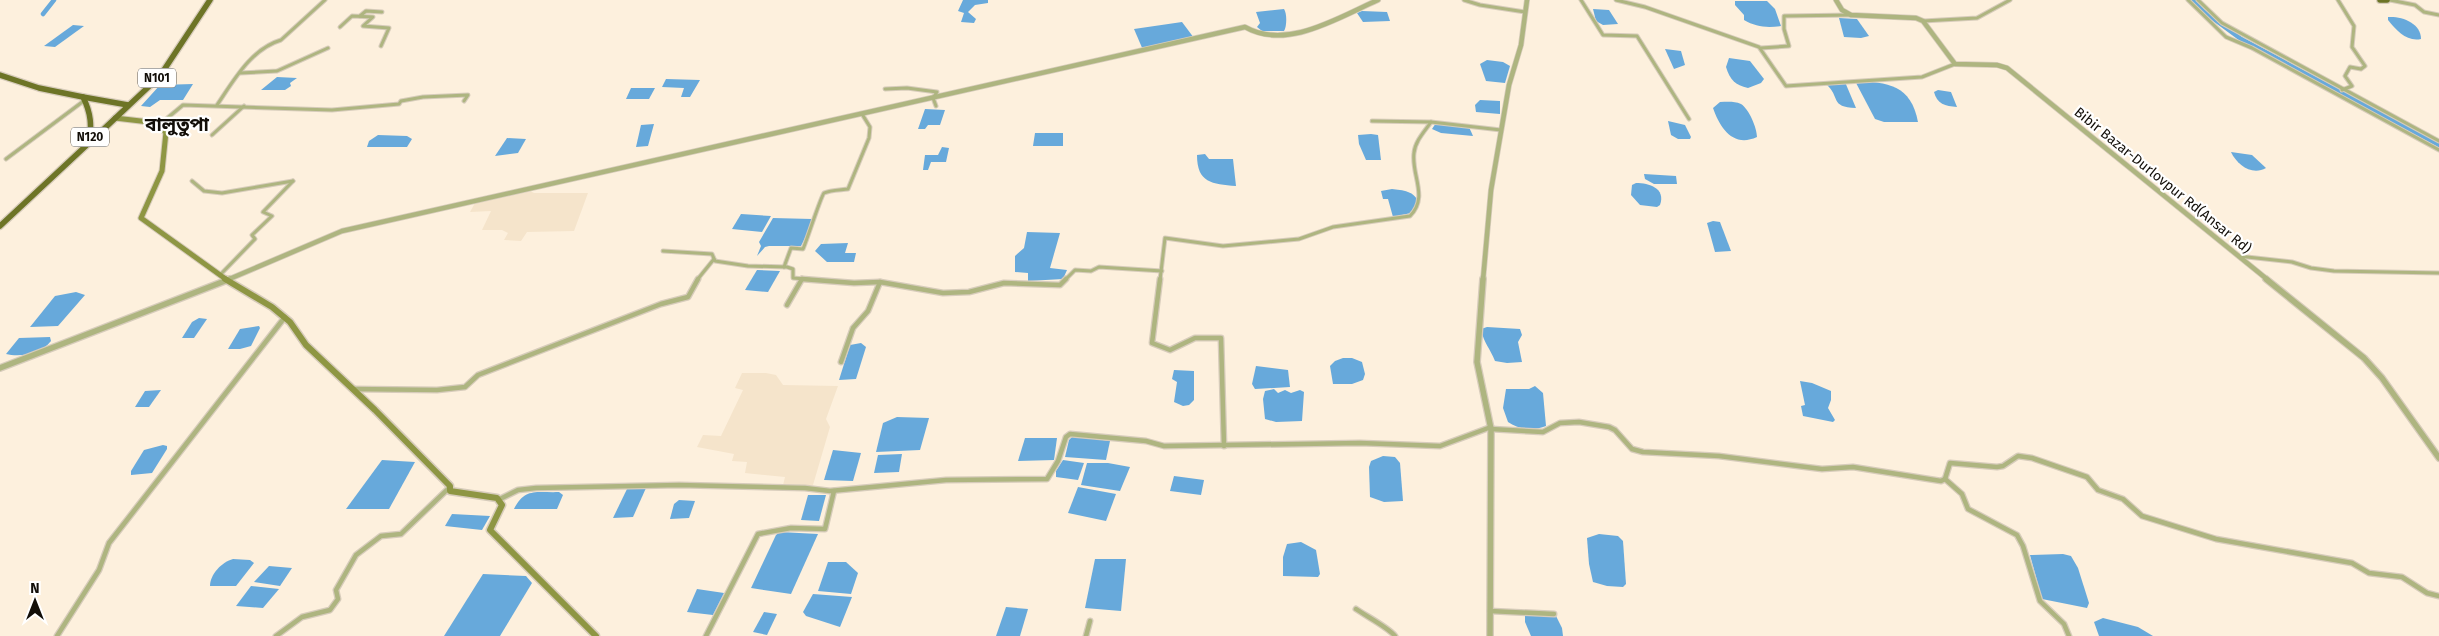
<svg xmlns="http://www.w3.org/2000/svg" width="2439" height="636" viewBox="0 0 2439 636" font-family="'Fira Sans','Noto Sans Bengali',sans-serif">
  <rect width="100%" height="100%" fill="#fdf0dd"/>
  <g fill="#f5e4cb">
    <polygon points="530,191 534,193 588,193 574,231 527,232 521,241 504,240 508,233 502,230 482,230 491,211 470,212 475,203"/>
    <polygon points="742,373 766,373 776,375 783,385 838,386 826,419 830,427 813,485 783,485 785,477 745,473 747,462 732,461 734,454 697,447 703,435 721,436 743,390 735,388"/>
  </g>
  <g fill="#67a9db">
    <polygon points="963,0 988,0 988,3 975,5 968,12 976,19 974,23 961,22 964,13 958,11"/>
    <path d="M1735,1H1767L1775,9L1781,26C1767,28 1756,27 1744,20V15L1735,5Z"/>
    <path d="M1284,9C1287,13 1287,26 1284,31H1262L1257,27L1260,23L1256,12Z"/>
    <polygon points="1593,9 1609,10 1618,24 1603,25 1596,21"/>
    <polygon points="1362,11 1387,12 1390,21 1363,22 1357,13"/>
    <path d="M2388,17C2402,16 2421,23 2421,39C2407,42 2397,31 2388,20Z"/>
    <polygon points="1839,18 1857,19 1869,36 1861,38 1844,37"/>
    <polygon points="1182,22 1194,38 1143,50 1134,29"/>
    <polygon points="73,25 84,26 55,47 44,46"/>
    <polygon points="1665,49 1681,51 1685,65 1674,69"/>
    <path d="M1729,58L1750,61L1764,79L1761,83L1748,88C1735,85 1730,80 1726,67Z"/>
    <polygon points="1487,60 1503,62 1510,66 1505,83 1486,81 1480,64"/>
    <polygon points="277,77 297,78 290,83 291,86 285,90 261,90"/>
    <polygon points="666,79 700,80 690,97 681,97 684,88 662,87"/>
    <path d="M1855,81C1888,82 1911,85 1918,122H1884L1875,119Z"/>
    <path d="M1845,82L1856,108C1829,107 1841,97 1826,84Z"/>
    <polygon points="193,84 183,100 160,100 150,107 141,106 160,85"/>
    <polygon points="631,88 655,88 649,99 626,99"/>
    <path d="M1938,90L1951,92L1957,107C1945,106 1937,104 1934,92Z"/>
    <polygon points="1480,100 1500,101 1500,114 1476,112 1475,105"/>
    <path d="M1720,102C1727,102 1734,101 1741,104C1749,109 1757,128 1757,137C1733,148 1720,128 1713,108Z"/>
    <polygon points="925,109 945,110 940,125 928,125 925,129 918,129"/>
    <polygon points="1668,121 1685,125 1691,137 1690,139 1678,139 1671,135"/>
    <polygon points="1436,123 1469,127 1473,136 1441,133 1432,129"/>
    <polygon points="654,124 648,146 636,147 641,125"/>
    <polygon points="1035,133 1063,133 1063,146 1033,146"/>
    <polygon points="1371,134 1378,135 1381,160 1366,160 1359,144 1358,135"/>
    <polygon points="378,135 407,136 412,139 407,147 367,147 369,141"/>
    <polygon points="507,138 526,139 518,153 495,156"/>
    <polygon points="942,147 949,148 946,162 931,162 928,170 923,170 925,155 938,155"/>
    <path d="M2231,152L2252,155L2266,168C2252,176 2237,165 2231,152Z"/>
    <path d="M1205,154L1209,159H1233L1236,186C1212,184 1197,183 1197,155Z"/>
    <polygon points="1644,174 1676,176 1677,184 1654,184 1645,179"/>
    <path d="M1636,183C1649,183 1666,188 1660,205L1657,207L1640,205L1631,195L1632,185Z"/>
    <path d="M1392,189C1402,190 1416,191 1418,203L1411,213L1393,217L1388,199H1383L1381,191Z"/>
    <polygon points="741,214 771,216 762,232 732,229"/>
    <polygon points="773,218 812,219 810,228 801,246 769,246 765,247 757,256 761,246 759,242"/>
    <polygon points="1713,221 1720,222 1731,251 1715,252 1707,223"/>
    <polygon points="1027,232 1060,233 1050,268 1067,270 1063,279 1028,281 1028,273 1015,272 1015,256 1024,248"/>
    <polygon points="848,243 845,253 856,253 854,262 827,262 815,251 821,244"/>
    <polygon points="757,270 780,271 768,292 745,290"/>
    <polygon points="76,292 85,295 58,326 30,327 55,296"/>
    <polygon points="199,318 207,319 194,338 182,338 192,322"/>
    <polygon points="259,326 260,328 251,346 240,349 228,349 240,329"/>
    <path d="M1487,327L1520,329L1522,335L1518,342L1522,362L1507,363L1495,361C1490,348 1484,344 1481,329Z"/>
    <path d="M50,337L51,341C42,353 21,358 6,354L19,338Z"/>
    <polygon points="861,343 866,347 856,379 839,380 850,345"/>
    <polygon points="1343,358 1352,358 1362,362 1365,374 1363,380 1352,384 1333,384 1330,366 1335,361"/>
    <polygon points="1256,366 1288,370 1290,387 1255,389 1252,384"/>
    <polygon points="1174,370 1194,371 1194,400 1189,405 1183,406 1174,402 1177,382 1172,379"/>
    <polygon points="1800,381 1812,383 1831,391 1831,400 1828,408 1835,420 1833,422 1803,416 1801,406 1805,405"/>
    <path d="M1535,386L1543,393L1546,426C1534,431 1519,430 1508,422L1503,408L1506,389H1529Z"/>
    <polygon points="1274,389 1278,393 1285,390 1291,393 1300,390 1304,392 1302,421 1276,422 1265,419 1263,399 1265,391"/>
    <polygon points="161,390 149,407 135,407 145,391"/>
    <polygon points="897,417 929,418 920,450 876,452 883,423"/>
    <polygon points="1073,436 1110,441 1106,460 1065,457 1069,440"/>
    <polygon points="1025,438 1057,438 1054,460 1018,461"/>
    <polygon points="163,445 167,446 167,449 152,473 131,475 131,471 144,450"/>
    <polygon points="833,450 861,453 853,481 824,480"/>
    <polygon points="902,454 899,472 874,473 878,455"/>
    <polygon points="1383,456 1395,457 1400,463 1403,501 1384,502 1370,497 1369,467 1371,461"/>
    <polygon points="382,460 415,462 389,509 346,509"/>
    <polygon points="1063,460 1084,463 1078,480 1056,477 1056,471"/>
    <polygon points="1108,463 1130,467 1120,491 1081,485 1087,463"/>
    <polygon points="1174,476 1204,480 1201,495 1170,491"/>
    <polygon points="1078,487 1116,494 1106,521 1068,513"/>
    <polygon points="646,488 633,517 613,518 627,489"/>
    <path d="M559,492L563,495L557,509H514C525,487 537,493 559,492Z"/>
    <polygon points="808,495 826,495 819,521 801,520"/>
    <polygon points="679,500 695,501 689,518 670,519 674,504"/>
    <polygon points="452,514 490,516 482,530 445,526"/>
    <polygon points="780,532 818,534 791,594 751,588 776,535"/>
    <polygon points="1599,534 1618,536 1623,541 1626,584 1623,587 1607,586 1593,582 1589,564 1587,538"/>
    <polygon points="1301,542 1316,550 1320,574 1318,577 1283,576 1283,557 1287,544"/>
    <polygon points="2063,554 2071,556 2078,568 2089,603 2087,608 2042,599 2030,555"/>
    <path d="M233,559L250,560L254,563L236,586H210C210,574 222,562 233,559Z"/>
    <polygon points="1095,559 1126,559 1121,611 1085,608"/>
    <polygon points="828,562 846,562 858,573 851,594 818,591"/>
    <polygon points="269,566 292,568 280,586 254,582"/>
    <polygon points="483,574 526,576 532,583 500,636 444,636"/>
    <polygon points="251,586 279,589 263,608 236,606"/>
    <polygon points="697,589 724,593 713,615 687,612"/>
    <polygon points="813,594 852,597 840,627 806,616 803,612"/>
    <polygon points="1006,607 1028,609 1020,636 996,636"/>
    <polygon points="764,612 777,614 767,635 753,632"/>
    <polygon points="1525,615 1556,616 1562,628 1563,636 1531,636 1525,622"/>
    <polygon points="2103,618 2138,627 2153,636 2099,636 2094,622"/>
  </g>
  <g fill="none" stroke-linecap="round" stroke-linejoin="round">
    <g stroke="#67a9db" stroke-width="4.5">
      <polyline points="2193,0 2203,11 2241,39 2439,145"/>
      <polyline points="43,14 54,0"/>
    </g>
    <defs>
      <g id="minor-far1">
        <polyline points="1464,0 1480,5 1525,12"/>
        <polyline points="1581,0 1603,35 1637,36 1689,119"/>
        <polyline points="1616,0 1645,7 1759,47 1786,86 1922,77 1955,64"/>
        <polyline points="2188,0 2226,37 2252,48 2439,150"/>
        <polyline points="2198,0 2222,23 2439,141"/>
        <polyline points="2338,0 2354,26 2352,47 2365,66 2361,69 2350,67 2345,76 2352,86 2342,90"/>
        <polyline points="2390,0 2415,5 2424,12 2439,15"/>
        <polyline points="360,16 366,11 382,12"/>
        <polyline points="1923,21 1977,18 2010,0"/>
        <polyline points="340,27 352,16 373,17 363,26 389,28 381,46"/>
        <polyline points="1761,48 1789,46 1784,29 1784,16 1851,15"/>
        <polyline points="240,73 277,71 328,48"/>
        <polyline points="885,89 907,88 937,92 933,98 936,106"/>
        <path d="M217,105C234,80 251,49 281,40L325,0"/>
        <polyline points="1372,121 1431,122"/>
        <polyline points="159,125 183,105 332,110 399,104 401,101 423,97 468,95 464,101"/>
        <polyline points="212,135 244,106"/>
        <polyline points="6,159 85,100"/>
        <polyline points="192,181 204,191 222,193 293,181"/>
        <polyline points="663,251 712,254 715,261 748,266 787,267 793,269 793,278 817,280"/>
        <polyline points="2238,256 2292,262 2311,268 2334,271 2439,273"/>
        <path d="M784,267L791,248L803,249C807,240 821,196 824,193C830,190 841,190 848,189L869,138L870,127L862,114"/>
        <polyline points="220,275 255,239 252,235 272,216 263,212 293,181"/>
        <polyline points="697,280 714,259"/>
        <polyline points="1065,280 1075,270 1091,271 1099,267 1162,271"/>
        <path d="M1160,280L1165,238L1223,246L1299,239L1333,227L1410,216C1429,197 1411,175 1414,153C1415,141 1425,131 1431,122L1501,130"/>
      </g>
      <g id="minor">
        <polyline points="802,279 854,283 880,282"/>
        <polyline points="1160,279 1152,343 1170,350 1195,338 1221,338 1224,446"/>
        <polyline points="787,305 802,279"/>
        <polyline points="841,362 853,328 868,311 880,282 943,293 969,292 1004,283 1060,285 1066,279"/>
        <polyline points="352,389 437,390 465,387 478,375 661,304 688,297 698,279"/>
        <polyline points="1491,429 1543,432 1560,423 1579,422 1609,427 1615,430 1632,449 1643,452 1719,456 1822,469 1853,467 1941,481 1945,479 1950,463 1997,467 2003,466 2018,456 2032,458 2087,477 2098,490 2123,499 2142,516 2216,539 2352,563 2369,573 2402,577 2427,593 2439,596"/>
        <polyline points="1945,479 1962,494 1968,509 2017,535 2023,546 2040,601 2064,624 2069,636"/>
        <polyline points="498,500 518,490 536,488 679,485 805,488 830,491 946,480 1047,479 1058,461 1066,437 1070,434 1146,441 1164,446 1360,443 1440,446 1491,427"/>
        <path d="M1356,609C1366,616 1389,628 1395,636"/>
        <polyline points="1490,611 1554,614"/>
        <polyline points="57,636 99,570 109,543 285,317"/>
        <polyline points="276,636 302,617 330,610 338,599 336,590 356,555 381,536 401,534 450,487"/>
        <polyline points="706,636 758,534 791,528 825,529 834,491"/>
        <polyline points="1086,636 1090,621"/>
      </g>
      <g id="tertiary-far1">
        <polyline points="1836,0 1842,10 1851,15 1916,18 1923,21 1955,64 1997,65 2007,68 2268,280"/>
        <path d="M227,280L342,231L1245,27C1287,51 1339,17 1378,0"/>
        <polyline points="1483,280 1491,190 1509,85 1521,45 1527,0"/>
      </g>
      <g id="tertiary">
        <polyline points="1483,279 1477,362 1491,429 1490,636"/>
        <polyline points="2266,279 2364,358 2382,378 2439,458"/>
        <polyline points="0,368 230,279"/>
      </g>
      <polyline id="secondary-far1" points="115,118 149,122 166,132 162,171 141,218 227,280"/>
      <polyline id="secondary" points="225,279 272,307 290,322 306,345 375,410 450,486 450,491 497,498 502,505 490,530 596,636"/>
      <g id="trunk">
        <polyline points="2380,0 2387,0"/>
        <path d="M0,75L39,88L83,97C91,113 92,126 89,143L0,226"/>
        <polyline points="83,97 128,105"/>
        <polyline points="89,143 160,76 210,0"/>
      </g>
    </defs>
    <use href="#minor-far1" stroke="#d7ccbb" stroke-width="5"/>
    <use href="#minor" stroke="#d7ccbb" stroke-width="7"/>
    <use href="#tertiary-far1" stroke="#d7ccbb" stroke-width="6"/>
    <use href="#tertiary" stroke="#d7ccbb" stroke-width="8"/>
    <use href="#secondary-far1" stroke="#d7ccbb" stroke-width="7"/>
    <use href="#secondary" stroke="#d7ccbb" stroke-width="9"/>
    <use href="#trunk" stroke="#d7ccbb" stroke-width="8"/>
    <use href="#minor-far1" stroke="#aeb580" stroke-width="3"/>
    <use href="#minor" stroke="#aeb580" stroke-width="4.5"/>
    <use href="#tertiary-far1" stroke="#aeb580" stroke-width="4.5"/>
    <use href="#tertiary" stroke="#aeb580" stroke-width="5.5"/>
    <use href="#secondary-far1" stroke="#8e9643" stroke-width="5"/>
    <use href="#secondary" stroke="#8e9643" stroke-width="6"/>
    <use href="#trunk" stroke="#6d7426" stroke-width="5.5"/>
  </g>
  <g text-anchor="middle" stroke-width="4.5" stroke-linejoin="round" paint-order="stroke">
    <g fill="#fff" stroke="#595652" stroke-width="1">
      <rect x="138" y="68.5" width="38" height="19" rx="4"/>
      <rect x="71" y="127.5" width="38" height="19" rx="4"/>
    </g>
    <g font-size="12" font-weight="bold" fill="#120e08">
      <text x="157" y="82">N101</text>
      <text x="90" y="141">N120</text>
    </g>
    <g font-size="14" fill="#120e08" stroke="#fff">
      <text transform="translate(2163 180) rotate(39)" y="5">Bibir Bazar-Durlovpur Rd(Ansar Rd)</text>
    </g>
    <g font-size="19" font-weight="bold" fill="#120e08" stroke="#fff">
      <text x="177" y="131">বালুতুপা</text>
    </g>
  </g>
  <g transform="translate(35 601)" stroke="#ffffff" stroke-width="4" paint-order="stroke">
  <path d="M0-4L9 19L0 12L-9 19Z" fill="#120e08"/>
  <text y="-8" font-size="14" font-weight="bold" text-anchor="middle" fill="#120e08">N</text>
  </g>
</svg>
